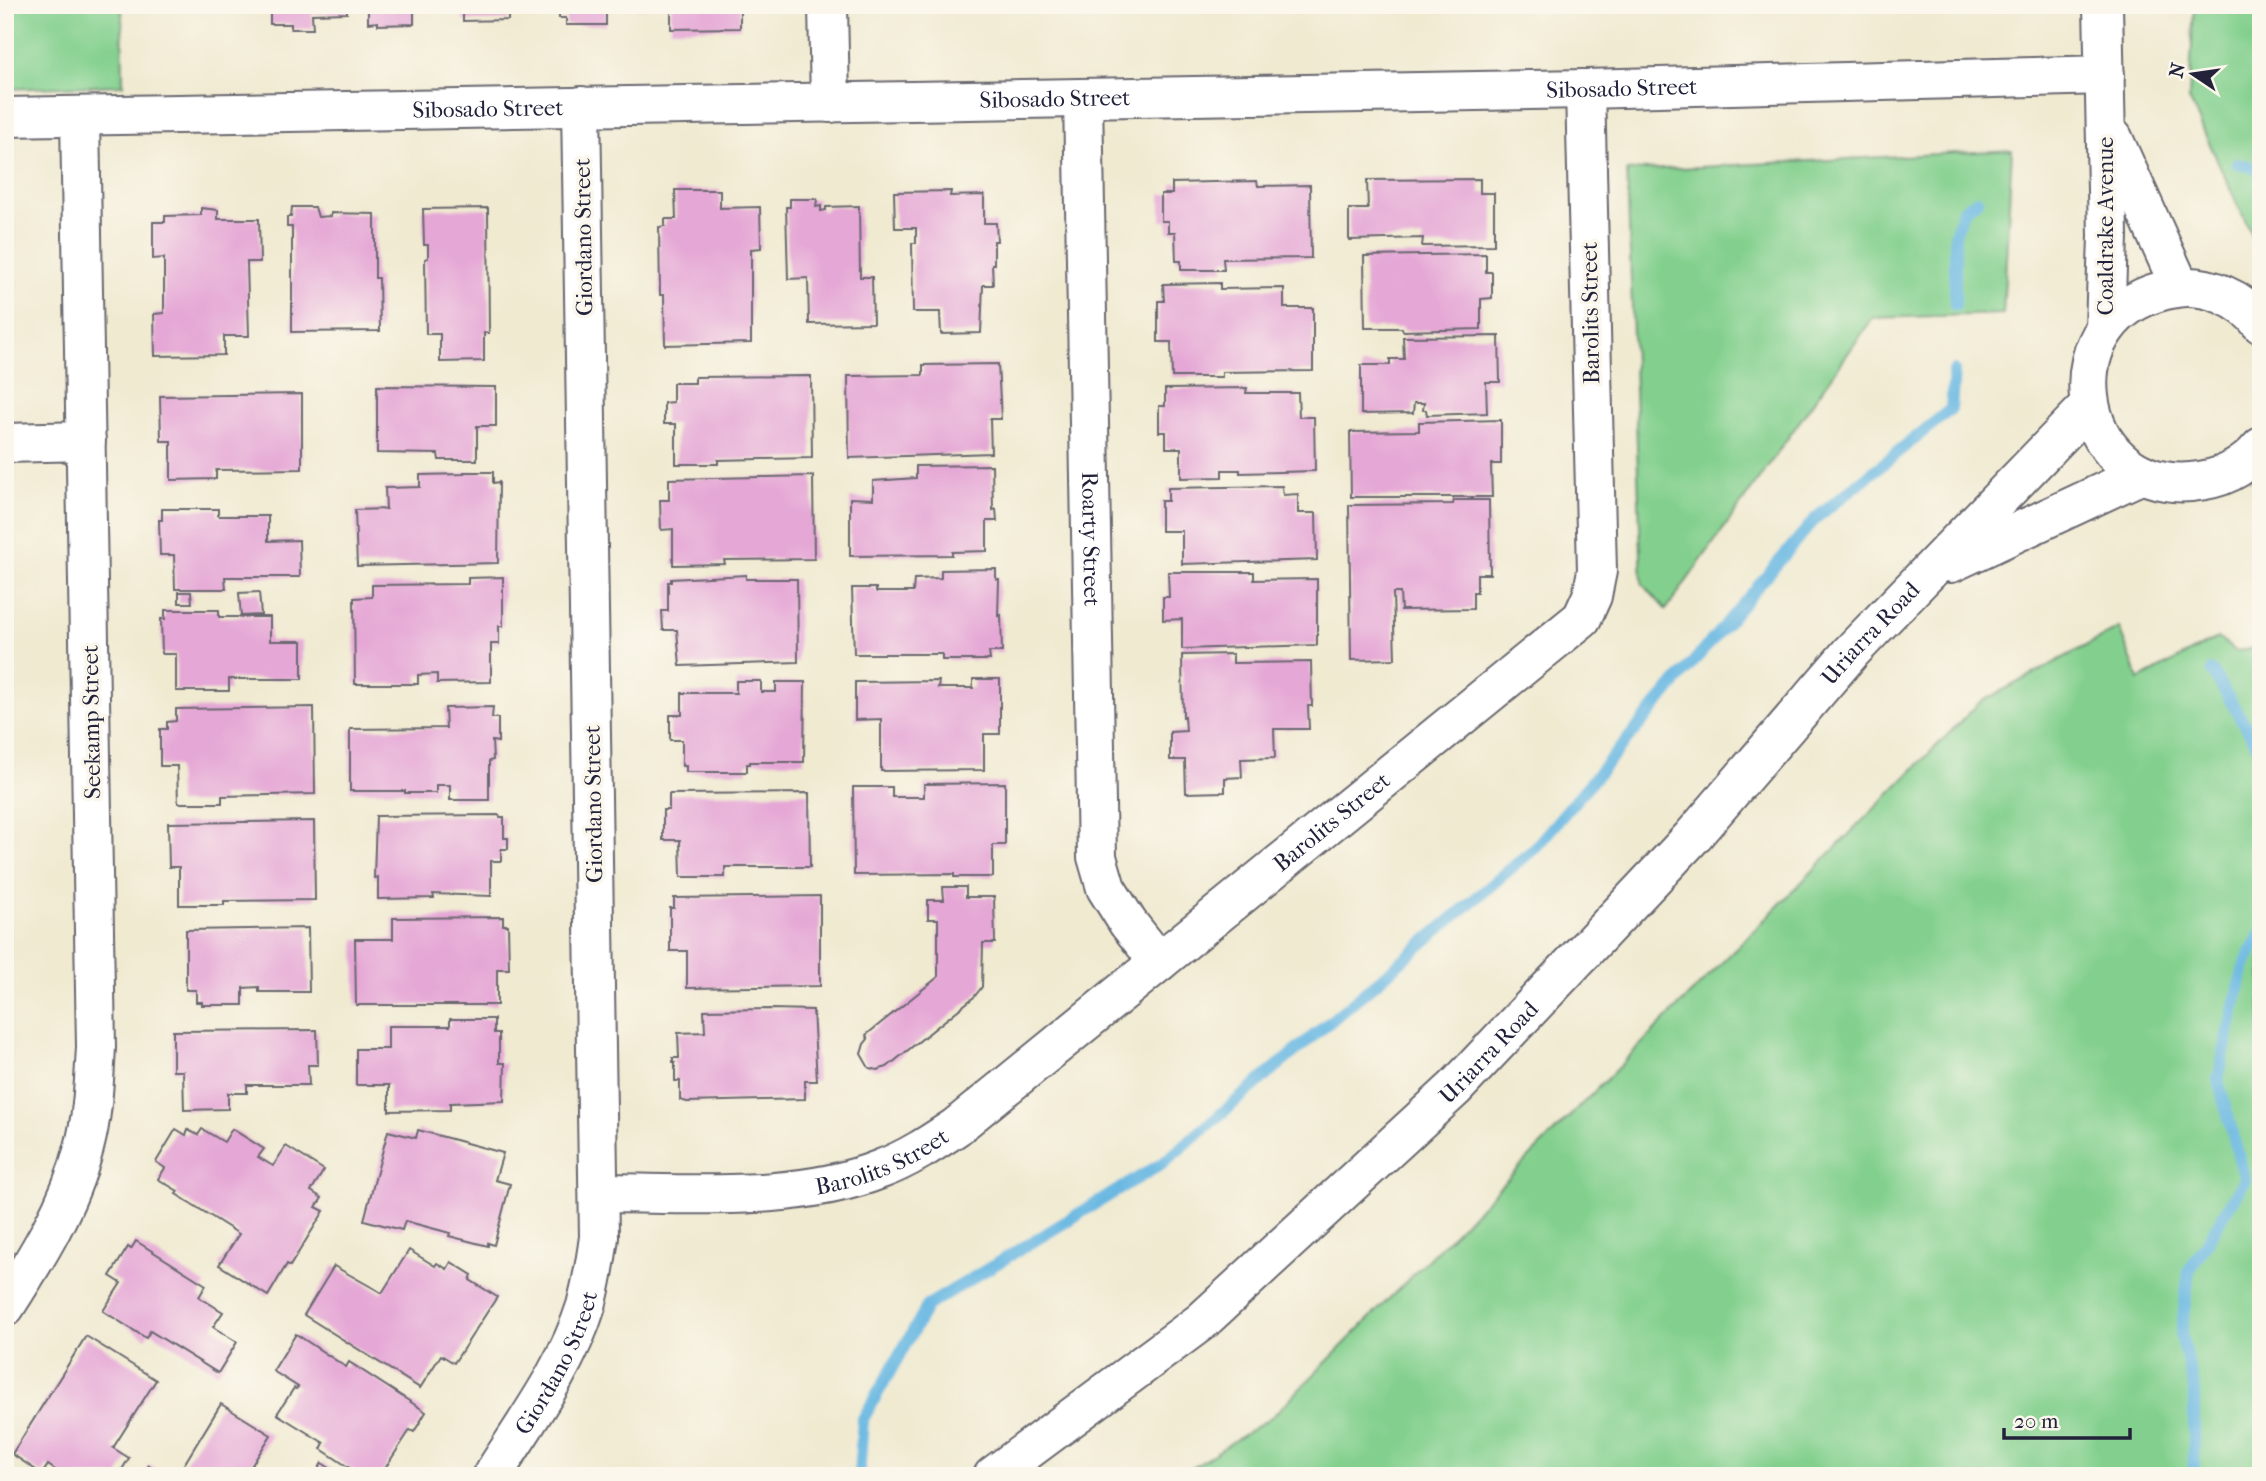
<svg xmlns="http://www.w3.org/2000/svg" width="2266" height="1481" viewBox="0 0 2266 1481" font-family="'IM FELL French Canon',serif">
  <rect width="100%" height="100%" fill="#fbf7ec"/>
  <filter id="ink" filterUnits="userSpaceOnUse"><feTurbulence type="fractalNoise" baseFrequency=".0143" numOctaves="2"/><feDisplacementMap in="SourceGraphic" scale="14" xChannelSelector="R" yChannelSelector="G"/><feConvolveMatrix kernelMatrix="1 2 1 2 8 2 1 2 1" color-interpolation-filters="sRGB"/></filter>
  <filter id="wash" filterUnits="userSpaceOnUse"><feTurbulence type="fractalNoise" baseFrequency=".00686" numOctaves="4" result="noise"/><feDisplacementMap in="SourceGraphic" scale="28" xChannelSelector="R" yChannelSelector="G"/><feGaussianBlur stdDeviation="1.57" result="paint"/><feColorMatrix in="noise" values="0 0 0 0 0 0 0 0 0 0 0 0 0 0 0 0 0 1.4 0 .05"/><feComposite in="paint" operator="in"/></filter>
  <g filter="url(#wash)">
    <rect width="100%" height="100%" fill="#f0ead1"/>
    <g fill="#83d08e" stroke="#527964" stroke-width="2">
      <polygon points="5,5 122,5 123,85 5,89"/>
      <polygon points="2194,5 2261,5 2261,241 2255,242 2189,99"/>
      <polygon points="2012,150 2003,314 1873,318 1666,610 1642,583 1627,171"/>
      <polygon points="2119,628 2139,680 2217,638 2236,651 2261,647 2261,1476 1180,1476 1274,1415 1979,703"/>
    </g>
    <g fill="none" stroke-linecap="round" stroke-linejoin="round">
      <g stroke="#68b7e2" stroke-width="12">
        <polyline points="2238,164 2261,169"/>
        <polyline points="1955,305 1955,234 1963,211 1977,200"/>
        <polyline points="2212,671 2261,751"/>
        <polyline points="859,1476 863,1419 928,1305 1163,1163 1534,849 1816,518 1951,409 1954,371"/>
        <polyline points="2194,1476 2194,1388 2181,1335 2189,1271 2245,1180 2218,1079 2244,967 2261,932"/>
      </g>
    </g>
    <g id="blocks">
      <g fill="#e5a7d6">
        <polygon points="143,5 194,5 195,9 143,9"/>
        <polygon points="270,5 347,5 347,13 312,14 313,29 291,29 291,24 270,24"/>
        <polygon points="368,5 448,5 448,10 414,11 414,24 378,25 378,22 368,23"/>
        <polygon points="463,5 547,5 547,10 508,11 508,20 463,21"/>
        <polygon points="559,5 646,5 646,8 606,9 606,25 566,25 566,18 559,18"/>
        <polygon points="671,5 740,5 740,28 671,29"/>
        <polygon points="1033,5 1076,5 1076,8 1033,9"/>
        <polygon points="1480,179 1480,193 1494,193 1494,245 1422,246 1423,238 1349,240 1349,209 1368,209 1367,180"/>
        <polygon points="1257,181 1258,186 1310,185 1311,258 1223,259 1224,270 1181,270 1181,261 1176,261 1175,232 1168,232 1168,221 1161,221 1161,194 1172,194 1172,183"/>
        <polygon points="675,190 720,190 720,208 760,207 761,248 751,249 751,343 665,345 664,295 660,295 659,227 665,226 665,219 676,219"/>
        <polygon points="951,191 950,196 984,195 984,223 996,223 997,241 994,241 994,264 992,264 993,285 983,285 981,333 941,334 940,312 913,312 912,243 916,243 916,228 895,228 894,192"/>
        <polygon points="790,199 817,199 816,207 821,206 821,211 826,210 826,207 859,206 860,277 872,277 873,323 809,324 808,278 788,279 786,207 790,207"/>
        <polygon points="292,207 315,207 318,217 331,216 331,213 375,214 375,278 379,278 380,331 292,332 292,227 287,227 287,217 291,217"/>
        <polygon points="201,208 218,210 218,219 259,219 260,262 247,262 249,336 224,336 224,355 155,356 154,314 164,313 164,258 153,259 153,222 165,222 165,216 201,215"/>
        <polygon points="488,208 489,333 484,333 484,361 440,362 440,334 426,334 425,259 428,258 428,245 424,245 423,209"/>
        <polygon points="1486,254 1486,272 1492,272 1492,298 1481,299 1481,329 1403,331 1402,328 1365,328 1364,256"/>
        <polygon points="1220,283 1220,289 1284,288 1284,308 1313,308 1313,371 1222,372 1222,377 1172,377 1171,342 1158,342 1158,301 1164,301 1163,284"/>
        <polygon points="1499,336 1500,382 1486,382 1487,413 1427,415 1426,410 1423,410 1424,403 1414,403 1413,413 1361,414 1361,365 1390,365 1390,359 1404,359 1403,337"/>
        <polygon points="998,364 1001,419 990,419 991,453 849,458 848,376 923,375 923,365"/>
        <polygon points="811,376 812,458 718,460 718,464 676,464 676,424 664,424 664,403 673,402 673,383 695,383 695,377"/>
        <polygon points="377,386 496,387 496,426 477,426 477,460 439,460 438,454 377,453"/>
        <polygon points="1247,388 1246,393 1298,393 1299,417 1314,417 1315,471 1240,473 1240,470 1222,470 1222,477 1181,478 1181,448 1166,448 1166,432 1159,432 1159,406 1165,406 1165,389"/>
        <polygon points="302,394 302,469 216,470 216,479 171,480 171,441 161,441 160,396"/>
        <polygon points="1501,420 1501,464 1491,464 1492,497 1351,497 1350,432 1419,431 1419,422"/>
        <polygon points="992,465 993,510 996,509 997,521 987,521 987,551 952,552 952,555 850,556 850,498 873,499 873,481 916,478 916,466"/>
        <polygon points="464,472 493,472 493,483 499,482 498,563 357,566 355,510 386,509 385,488 420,487 420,475 464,474"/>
        <polygon points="813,476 814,559 724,560 725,564 673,565 673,529 661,530 660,500 669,500 669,479"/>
        <polygon points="1282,486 1283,495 1298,494 1298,513 1316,513 1317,560 1182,564 1182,531 1161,531 1161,501 1168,501 1168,488"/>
        <polygon points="1454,500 1489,500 1490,574 1477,574 1477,592 1473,592 1473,609 1401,610 1400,593 1393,593 1395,659 1351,660 1349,505 1453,504"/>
        <polygon points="162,509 218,509 218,516 268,516 268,541 299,540 300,577 225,577 226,589 175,589 174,555 160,555 159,520 162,520"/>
        <polygon points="996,569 996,579 999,579 998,616 1001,615 1002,652 989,652 990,660 942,660 942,654 854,654 852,588 876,588 876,592 913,592 914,579 941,578 941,570"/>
        <polygon points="1168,572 1254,572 1254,580 1317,579 1317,645 1182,649 1182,619 1163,620 1163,597 1169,597"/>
        <polygon points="746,575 746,579 797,579 798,662 680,666 677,630 663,630 662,611 668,611 668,582 671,582 671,579"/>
        <polygon points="503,577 503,626 499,626 499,644 491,644 491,682 437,683 437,674 418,675 418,684 355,684 354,598 372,597 372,585 468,584 468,578"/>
        <polygon points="179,592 191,592 192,603 179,603"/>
        <polygon points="259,592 261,615 241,616 239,593"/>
        <polygon points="165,610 219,610 219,617 270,617 270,641 302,641 302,679 229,679 229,691 176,691 176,654 162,654 161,619 165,619"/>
        <polygon points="1233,654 1233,663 1311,662 1312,706 1308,706 1309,729 1274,729 1275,758 1241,759 1242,777 1225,778 1225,792 1186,793 1185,760 1170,760 1170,732 1186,731 1185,716 1183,717 1182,655"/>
        <polygon points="973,679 1000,679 1000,734 984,734 984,770 881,771 881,719 855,720 855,682 939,681 938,688 973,688"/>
        <polygon points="736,681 761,681 761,692 776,692 776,682 805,682 804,762 750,762 750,764 747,764 747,772 686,772 686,766 682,766 682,740 670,740 670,715 682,715 682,693 736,693"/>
        <polygon points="314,707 315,794 222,796 222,803 178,803 177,766 160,766 160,729 167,729 167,722 176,721 176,709"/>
        <polygon points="493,707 492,718 498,718 498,742 492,741 493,760 489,761 489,800 450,800 450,785 436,785 436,793 405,793 405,791 350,791 350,729 446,728 445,708"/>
        <polygon points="1005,783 1005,845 993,845 993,877 954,877 954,874 854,875 853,787 892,787 892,797 924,797 924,784"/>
        <polygon points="809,793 810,867 725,867 725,877 681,877 680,840 663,840 663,810 669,810 669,794"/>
        <polygon points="499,815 500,817 504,817 504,838 508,838 508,849 501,849 501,861 491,861 491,896 433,894 434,898 378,899 378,877 374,878 376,816"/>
        <polygon points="314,821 315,900 224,901 224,905 179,905 179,867 169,867 168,823"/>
        <polygon points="943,887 966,887 966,897 994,897 995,943 983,943 982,987 974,997 887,1067 877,1070 869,1068 861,1054 864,1044 868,1039 866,1035 938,977 938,919 928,919 928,900 944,900"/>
        <polygon points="820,896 820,986 687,988 687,951 670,951 670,908 674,908 674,898"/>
        <polygon points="503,917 503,925 508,925 509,969 497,969 497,1005 356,1005 355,939 393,939 393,918"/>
        <polygon points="308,928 309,992 259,992 259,987 243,988 243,1005 202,1005 202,1002 196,1002 196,990 186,990 186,930"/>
        <polygon points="771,1009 813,1010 817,1081 805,1081 805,1099 687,1102 680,1100 680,1081 675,1081 675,1063 673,1063 673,1058 679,1058 678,1033 705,1032 704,1010"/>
        <polygon points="450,1019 494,1019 494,1033 499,1033 499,1063 505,1063 504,1101 450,1103 450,1110 389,1111 389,1085 356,1085 356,1049 388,1049 388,1026 450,1026"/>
        <polygon points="317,1030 318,1065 308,1065 309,1085 247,1085 247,1093 228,1093 228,1109 184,1110 183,1071 173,1071 173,1031"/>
        <polygon points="176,1129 186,1135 188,1130 198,1135 202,1129 224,1142 232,1129 264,1149 258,1157 273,1166 286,1146 324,1170 311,1191 322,1198 316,1207 324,1211 290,1266 287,1264 268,1296 219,1265 239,1234 176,1194 178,1191 158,1179 165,1168 156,1162"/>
        <polygon points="418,1130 503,1153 495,1180 510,1184 494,1245 488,1243 488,1246 449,1236 450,1233 405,1221 402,1230 364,1220 388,1131 416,1138"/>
        <polygon points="136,1241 206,1285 199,1297 223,1312 213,1327 237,1342 218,1373 150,1331 146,1338 103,1311 121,1283 110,1276 128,1247 131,1249"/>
        <polygon points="409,1250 435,1266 437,1263 447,1269 451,1262 472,1275 470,1280 497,1297 454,1363 441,1355 420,1388 304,1315 334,1266 382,1293"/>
        <polygon points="296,1334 346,1367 349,1362 426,1412 414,1432 410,1430 380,1476 362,1476 321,1449 324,1443 277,1414 294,1388 296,1389 298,1387 273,1371"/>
        <polygon points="86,1336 156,1380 113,1448 129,1458 118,1476 64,1476 48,1465 42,1474 12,1454"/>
        <polygon points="221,1404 271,1435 245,1476 177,1476"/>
        <polygon points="322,1463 342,1476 314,1476"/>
        <polygon points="149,1465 167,1476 142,1476"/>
      </g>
    </g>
  </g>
  <g filter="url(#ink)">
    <use href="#blocks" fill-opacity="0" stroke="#6a6870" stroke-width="2"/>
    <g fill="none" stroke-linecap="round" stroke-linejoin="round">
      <defs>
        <g id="minor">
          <polyline points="828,5 830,103"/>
          <path id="s1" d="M1083,98L1097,857L1106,888L1128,923L1159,962"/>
          <path id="s2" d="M5,117L1585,89L2105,75"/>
          <polyline points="5,443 86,441"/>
          <path id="s3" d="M600,1193C689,1193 797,1203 881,1169C908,1159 932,1143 956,1127L1582,618L1592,596L1597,571L1585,89"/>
          <path d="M5,1307C37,1257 69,1206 84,1148C93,1115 94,1081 96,1047L80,117"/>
          <path id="s4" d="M492,1476C526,1422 567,1367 586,1306C592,1283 596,1260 599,1237L581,106"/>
        </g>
        <g id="tertiary">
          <polyline points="2103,5 2108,236 2105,329"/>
          <polyline points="2113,138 2180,287"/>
          <path d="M2261,324C2243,299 2207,283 2176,288C2043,309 2072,492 2191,482C2218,480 2243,469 2261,447"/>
          <polyline points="1951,563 2142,474"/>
          <path id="s5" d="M993,1476L1202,1321L1455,1088L1692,837L1851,652L2089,406"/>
        </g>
      </defs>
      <use href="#minor" stroke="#6a6870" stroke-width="42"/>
      <use href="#tertiary" stroke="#6a6870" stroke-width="42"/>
      <use href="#minor" stroke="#fff" stroke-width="38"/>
      <use href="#tertiary" stroke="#fff" stroke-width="38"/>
    </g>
  </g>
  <g text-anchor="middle" stroke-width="7" stroke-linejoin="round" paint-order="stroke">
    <g font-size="23" fill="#22223b" stroke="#fbf7ec">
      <text dy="8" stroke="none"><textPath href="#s2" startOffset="1617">Sibosado Street</textPath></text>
      <text dy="8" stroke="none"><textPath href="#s2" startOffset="1050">Sibosado Street</textPath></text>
      <text dy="8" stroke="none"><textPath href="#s2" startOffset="483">Sibosado Street</textPath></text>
      <text transform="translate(2105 226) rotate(-90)" y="8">Coaldrake Avenue</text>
      <text transform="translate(583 237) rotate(-91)" y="8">Giordano Street</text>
      <text transform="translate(1590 313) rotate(-91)" y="8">Barolits Street</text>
      <text dy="8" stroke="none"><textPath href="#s1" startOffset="441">Roarty Street</textPath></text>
      <text dy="8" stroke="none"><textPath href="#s5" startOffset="1220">Uriarra Road</textPath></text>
      <text transform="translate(91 722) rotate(-91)" y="8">Seekamp Street</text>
      <text transform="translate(593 804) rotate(-91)" y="8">Giordano Street</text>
      <text dy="8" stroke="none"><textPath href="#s3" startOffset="854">Barolits Street</textPath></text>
      <text dy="8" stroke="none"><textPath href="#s5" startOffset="653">Uriarra Road</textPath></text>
      <text dy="8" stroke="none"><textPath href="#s3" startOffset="287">Barolits Street</textPath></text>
      <text dy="8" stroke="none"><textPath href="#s4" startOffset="131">Giordano Street</textPath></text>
    </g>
  </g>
  <rect width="2266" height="1481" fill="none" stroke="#fbf7ec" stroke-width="28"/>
  <g transform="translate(2193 74) rotate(283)" stroke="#fbf7ec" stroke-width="5" paint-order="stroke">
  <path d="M0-5L12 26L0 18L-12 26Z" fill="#22223b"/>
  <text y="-10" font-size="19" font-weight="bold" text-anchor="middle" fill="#22223b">N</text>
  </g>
  <path d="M2004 1428v10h126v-10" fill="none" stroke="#22223b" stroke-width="3.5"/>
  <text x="2014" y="1428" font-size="21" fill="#22223b" stroke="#fbf7ec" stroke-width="5" paint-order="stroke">20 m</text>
</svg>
